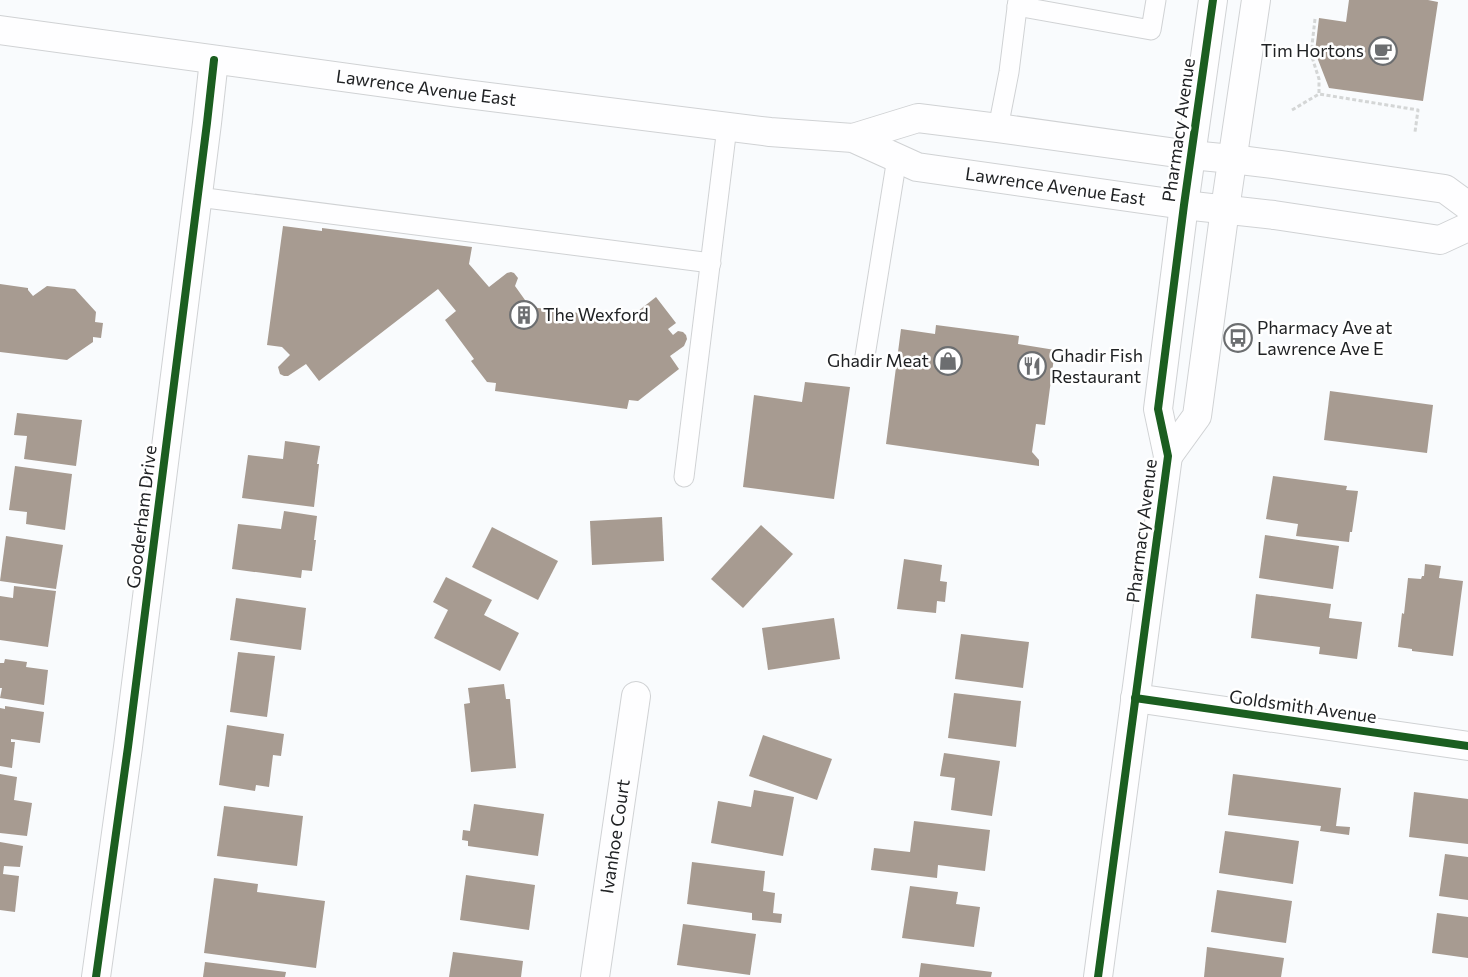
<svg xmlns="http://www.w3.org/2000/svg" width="1468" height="977" viewBox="0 0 1468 977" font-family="Commissioner,sans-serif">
  <rect width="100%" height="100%" fill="#f9fbfd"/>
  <g fill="#a79b91">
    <polygon points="1349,0 1428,0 1438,2 1423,101 1329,88 1315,52 1319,18 1346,22"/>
    <polygon points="283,226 322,231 322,228 472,247 469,264 489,287 507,273 511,272 514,273 518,278 515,286 530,307 628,319 656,297 676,323 668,329 673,335 678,331 683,332 686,335 687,339 684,346 670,356 679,369 638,401 629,400 627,409 495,391 496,383 487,382 471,361 474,359 445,320 456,311 438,289 319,381 306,364 288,376 284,376 280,374 278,367 290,355 282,347 267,345"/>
    <polygon points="0,284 28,288 28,290 33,296 47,286 75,289 96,312 95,322 103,323 101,338 93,337 93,342 67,360 0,352"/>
    <polygon points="936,325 1019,336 1018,344 1055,350 1045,425 1036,424 1032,452 1039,460 1039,466 886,444 901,329 935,334"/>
    <polygon points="805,382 850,387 834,499 743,487 754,395 802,402"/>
    <polygon points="1330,391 1433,405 1427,453 1324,440"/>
    <polygon points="17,413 82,420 76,466 24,459 27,436 14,435"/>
    <polygon points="285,441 320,446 317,464 319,464 314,507 242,498 248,455 283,459"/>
    <polygon points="15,466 72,474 65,530 26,524 27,512 9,510"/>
    <polygon points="1273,476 1347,486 1346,490 1358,491 1352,532 1350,532 1349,542 1296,536 1298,524 1266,519"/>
    <polygon points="284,511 317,516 314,540 316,540 312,571 302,570 301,578 232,569 238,524 281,529"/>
    <polygon points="662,517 664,561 592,565 590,521"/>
    <polygon points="761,525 793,554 743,608 711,579"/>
    <polygon points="492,527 558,561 538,600 472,567"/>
    <polygon points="1265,535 1339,546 1333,589 1259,578"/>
    <polygon points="6,536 63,545 56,589 0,581"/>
    <polygon points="904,559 942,565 940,581 947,582 945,602 937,601 936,613 897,609"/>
    <polygon points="1425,564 1441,566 1439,578 1463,581 1453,656 1412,651 1412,649 1398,647 1402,613 1404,614 1408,578 1421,579 1422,576 1424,576"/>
    <polygon points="446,577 492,600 484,615 519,633 500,671 434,638 448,610 433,602"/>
    <polygon points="14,586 56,591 48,647 0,640 0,596 13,598"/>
    <polygon points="1256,594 1331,604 1329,618 1362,622 1357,659 1319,654 1320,647 1251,638"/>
    <polygon points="236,598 306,608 301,650 230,640"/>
    <polygon points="834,618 840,659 768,670 762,628"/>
    <polygon points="961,634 1029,642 1023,688 955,679"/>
    <polygon points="238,652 275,656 267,717 230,712"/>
    <polygon points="5,659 27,662 26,667 48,670 44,705 0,698 2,688 0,688 0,663 4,663"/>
    <polygon points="504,684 506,699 510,699 516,768 471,772 464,704 470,703 468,688"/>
    <polygon points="954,693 1021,701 1016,747 948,738"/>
    <polygon points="5,706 44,712 40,743 11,739 11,742 15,742 12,768 0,766 0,708 5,709"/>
    <polygon points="227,725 284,734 281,756 273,755 269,787 256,785 255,791 219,785"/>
    <polygon points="763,735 832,759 817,800 749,776"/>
    <polygon points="944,753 1000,761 992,816 951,810 955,778 940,776"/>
    <polygon points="0,774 17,777 14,800 32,803 27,836 0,833"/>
    <polygon points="1233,774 1341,788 1336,826 1350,827 1349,835 1320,831 1321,826 1228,815"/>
    <polygon points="754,790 794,797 783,856 711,843 718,801 751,807"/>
    <polygon points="1414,792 1468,799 1468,844 1409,837"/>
    <polygon points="474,804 544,814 538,856 468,846 468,841 462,840 463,830 470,831"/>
    <polygon points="224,806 303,816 297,866 217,856"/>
    <polygon points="914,821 990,830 985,871 938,865 937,878 871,870 874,848 910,852"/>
    <polygon points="1225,831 1299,841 1293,884 1219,873"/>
    <polygon points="0,842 23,846 20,867 4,866 3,874 19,876 15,912 0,910"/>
    <polygon points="1445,854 1468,857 1468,900 1439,896"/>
    <polygon points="692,862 765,871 763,891 775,893 773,913 782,914 781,923 752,920 752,913 687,904"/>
    <polygon points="466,875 535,885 529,930 460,920"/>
    <polygon points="214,878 258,884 257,892 325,901 316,968 204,953"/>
    <polygon points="910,886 958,892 956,904 980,907 974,947 902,938"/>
    <polygon points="1217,890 1292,901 1286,943 1211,932"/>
    <polygon points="1437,913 1468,917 1468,958 1432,953"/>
    <polygon points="683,924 756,934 750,975 677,965"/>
    <polygon points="1207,947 1284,958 1281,977 1204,977"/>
    <polygon points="453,952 523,961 521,977 449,977"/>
    <polygon points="205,962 286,972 285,977 203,977"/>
    <polygon points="921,963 992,972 991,977 919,977"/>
  </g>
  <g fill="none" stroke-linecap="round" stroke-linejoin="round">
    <defs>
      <g id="service">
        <polyline points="1017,6 1151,30 1156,0"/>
        <polyline points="998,128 1009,72 1018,0"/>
        <polyline points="198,197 711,263"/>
        <polyline points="865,356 897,158"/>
        <polyline points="684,477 727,127"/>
      </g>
      <g id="minor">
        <polyline points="1135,698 1468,746"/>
        <polyline points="96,977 128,747 207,123 214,60"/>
        <path id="s1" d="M595,977L636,696"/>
      </g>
      <g id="tertiary">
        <polyline points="1168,456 1197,416 1225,209 1256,0"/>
        <polyline points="1098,977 1168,456 1158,409 1184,205 1213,0"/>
      </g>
      <g id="secondary">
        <path id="s2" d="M0,30L458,93L770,132L853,138L917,167L1184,205L1274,215L1440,240L1468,227"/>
        <polyline points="853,138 918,118 998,128 1191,155 1232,159 1280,165 1445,189 1468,206"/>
      </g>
    </defs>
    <use href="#service" stroke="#d0d2d4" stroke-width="21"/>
    <use href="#minor" stroke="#d0d2d4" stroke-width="30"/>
    <use href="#tertiary" stroke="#d0d2d4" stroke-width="30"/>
    <use href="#secondary" stroke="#d0d2d4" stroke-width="30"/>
    <g stroke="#d4d6d6" stroke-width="3" stroke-dasharray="4 2.5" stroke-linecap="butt">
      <polyline points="1315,19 1311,54 1319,79 1319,94"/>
      <polyline points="1292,110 1319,94 1418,110 1415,132"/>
    </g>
    <use href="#service" stroke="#fefeff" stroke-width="19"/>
    <use href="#minor" stroke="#fefeff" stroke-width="28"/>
    <use href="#tertiary" stroke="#fefeff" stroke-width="28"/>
    <use href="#secondary" stroke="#fefeff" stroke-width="28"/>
    <defs>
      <g id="cycleway">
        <polyline points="1135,698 1468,746"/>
        <polyline points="96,977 128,747 207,123 214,60"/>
        <polyline points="1098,977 1168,456 1158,409 1184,205 1213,0"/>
      </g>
    </defs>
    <use href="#cycleway" stroke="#fff" stroke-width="11"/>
    <use href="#cycleway" stroke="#1b5e20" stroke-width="8"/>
  </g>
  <defs>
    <symbol id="cafe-ring" viewBox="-11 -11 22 22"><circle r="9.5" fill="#fff" stroke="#6c6e70" stroke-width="1.5"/><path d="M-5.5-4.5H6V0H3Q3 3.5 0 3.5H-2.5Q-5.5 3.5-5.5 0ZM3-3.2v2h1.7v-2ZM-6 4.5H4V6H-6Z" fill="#6c6e70"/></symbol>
    <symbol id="building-ring" viewBox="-11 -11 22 22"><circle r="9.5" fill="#fff" stroke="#6c6e70" stroke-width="1.5"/><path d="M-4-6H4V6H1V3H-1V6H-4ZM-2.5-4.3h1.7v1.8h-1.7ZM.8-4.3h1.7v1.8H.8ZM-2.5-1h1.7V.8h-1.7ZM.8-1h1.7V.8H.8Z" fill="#6c6e70"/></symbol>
    <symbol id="bus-ring" viewBox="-11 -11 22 22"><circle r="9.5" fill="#fff" stroke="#6c6e70" stroke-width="1.5"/><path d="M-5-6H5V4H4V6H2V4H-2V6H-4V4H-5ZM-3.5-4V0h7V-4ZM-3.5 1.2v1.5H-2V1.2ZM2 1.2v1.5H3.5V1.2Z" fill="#6c6e70"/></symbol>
    <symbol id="shop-ring" viewBox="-11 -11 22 22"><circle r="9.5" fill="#fff" stroke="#6c6e70" stroke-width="1.5"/><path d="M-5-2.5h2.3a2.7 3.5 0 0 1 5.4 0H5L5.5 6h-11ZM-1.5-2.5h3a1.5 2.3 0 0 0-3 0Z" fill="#6c6e70"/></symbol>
    <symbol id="restaurant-ring" viewBox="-11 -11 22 22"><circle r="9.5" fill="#fff" stroke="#6c6e70" stroke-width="1.5"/><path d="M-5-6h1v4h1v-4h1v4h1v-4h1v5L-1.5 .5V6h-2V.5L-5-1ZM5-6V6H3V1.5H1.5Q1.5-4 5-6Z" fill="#6c6e70"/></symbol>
  </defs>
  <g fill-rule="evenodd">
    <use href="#cafe-ring" x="1367" y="35" width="32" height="32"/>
    <use href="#building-ring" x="508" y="299" width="32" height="32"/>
    <use href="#bus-ring" x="1222" y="322" width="32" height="32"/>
    <use href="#shop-ring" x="932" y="345" width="32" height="32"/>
    <use href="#restaurant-ring" x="1016" y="350" width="32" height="32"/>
  </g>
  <g text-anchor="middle" stroke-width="5" stroke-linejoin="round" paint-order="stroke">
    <g font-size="18" fill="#202224" stroke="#fff" text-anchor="start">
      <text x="1364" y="57" text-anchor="end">Tim Hortons</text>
      <text x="543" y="321">The Wexford</text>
      <text x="1257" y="334">Pharmacy Ave at<tspan x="1257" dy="21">Lawrence Ave E</tspan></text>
      <text x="1051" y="362">Ghadir Fish<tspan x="1051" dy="21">Restaurant</tspan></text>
      <text x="929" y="367" text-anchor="end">Ghadir Meat</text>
    </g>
    <g font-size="18" fill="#202224" stroke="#fff">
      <text dy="6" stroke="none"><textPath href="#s2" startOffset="430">Lawrence Avenue East</textPath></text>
      <text transform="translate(1179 130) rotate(-82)" y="6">Pharmacy Avenue</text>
      <text dy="6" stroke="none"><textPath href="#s2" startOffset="1070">Lawrence Avenue East</textPath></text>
      <text transform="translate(142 517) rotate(-83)" y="6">Gooderham Drive</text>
      <text transform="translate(1142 531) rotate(-83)" y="6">Pharmacy Avenue</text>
      <text transform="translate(1303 707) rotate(8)" y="6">Goldsmith Avenue</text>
      <text dy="6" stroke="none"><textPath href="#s1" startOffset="142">Ivanhoe Court</textPath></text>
    </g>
  </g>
</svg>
